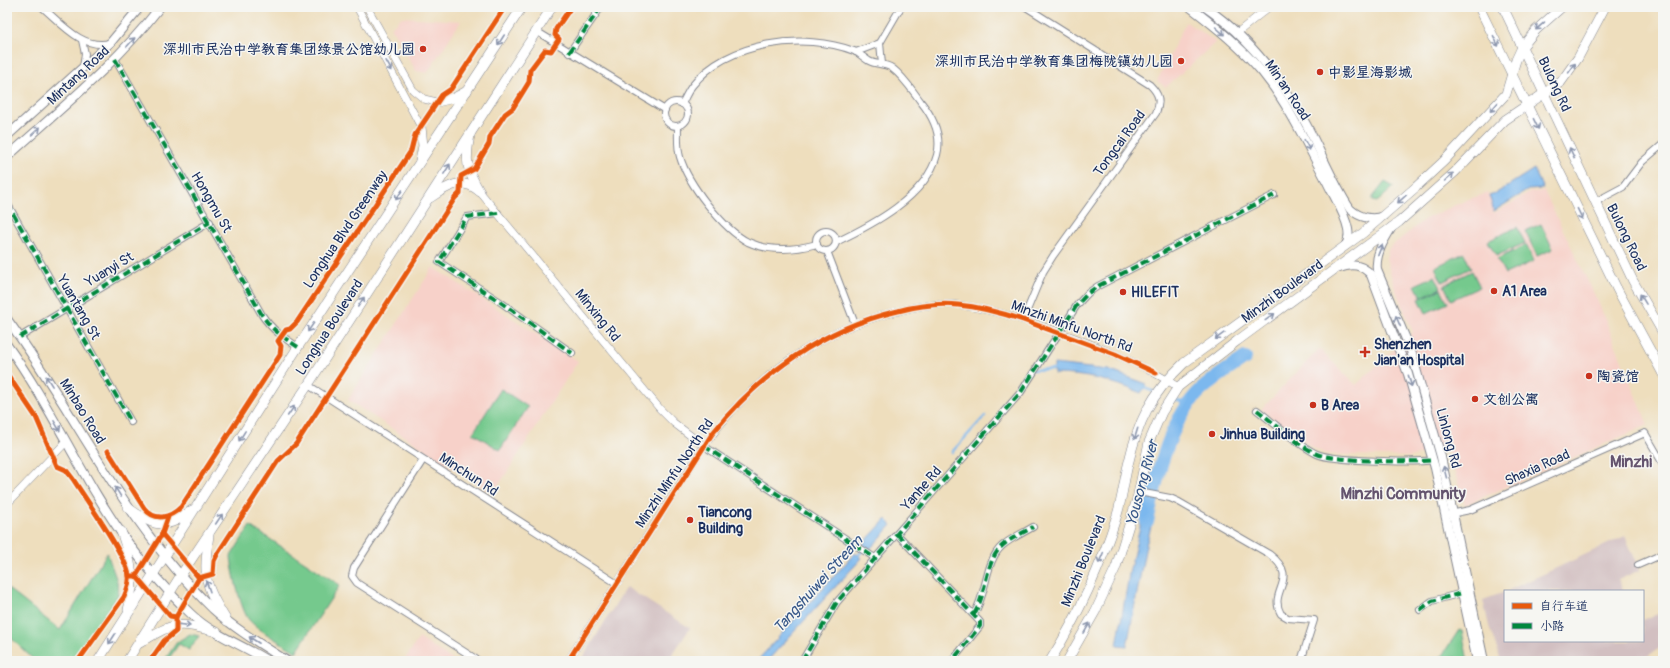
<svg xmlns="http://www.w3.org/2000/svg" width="1670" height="668" viewBox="0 0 1670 668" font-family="Pangolin,'LXGW WenKai TC',sans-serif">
  <rect width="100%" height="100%" fill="#f6f6f2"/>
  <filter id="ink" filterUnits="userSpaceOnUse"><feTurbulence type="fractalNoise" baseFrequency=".025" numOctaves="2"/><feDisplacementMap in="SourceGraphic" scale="8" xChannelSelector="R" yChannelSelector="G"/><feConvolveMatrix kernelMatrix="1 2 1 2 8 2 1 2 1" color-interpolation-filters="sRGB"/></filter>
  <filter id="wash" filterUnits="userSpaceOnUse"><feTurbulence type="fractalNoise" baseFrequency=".012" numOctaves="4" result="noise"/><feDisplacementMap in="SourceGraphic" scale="16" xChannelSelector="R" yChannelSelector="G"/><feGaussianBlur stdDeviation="0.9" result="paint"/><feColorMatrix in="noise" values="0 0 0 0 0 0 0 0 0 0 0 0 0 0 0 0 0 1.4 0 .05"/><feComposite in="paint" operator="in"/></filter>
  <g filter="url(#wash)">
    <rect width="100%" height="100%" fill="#eedebd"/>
    <g fill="#f7d1c9">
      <polygon points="402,17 461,21 427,73 416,71 391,27"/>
      <polygon points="1186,22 1216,42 1166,87 1157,81"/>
      <polygon points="1544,191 1599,304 1648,425 1465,505 1447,448 1410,457 1326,454 1314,448 1261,410 1319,349 1356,385 1413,332 1394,286 1386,258 1389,248 1425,219 1469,199 1488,193 1494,213 1531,192"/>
      <polygon points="433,267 578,361 493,494 348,400"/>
      <polygon points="419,638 454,661 404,661"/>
    </g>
    <g fill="#d2bfc1">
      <polygon points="1625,536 1640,570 1618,580 1624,591 1507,591"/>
      <polygon points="626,587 690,628 668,661 581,661"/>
      <polygon points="1505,592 1505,641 1643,641 1643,620 1663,612 1663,646 1640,661 1501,661 1489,626 1483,600"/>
    </g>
    <g fill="#75c98d" stroke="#487c76">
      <polygon points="1385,182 1394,187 1377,202 1373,201 1373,197"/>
      <polygon points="1541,224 1553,249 1537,256 1525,231"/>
      <polygon points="1517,227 1525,243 1496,256 1488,241"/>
      <polygon points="1526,245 1534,261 1505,274 1497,259"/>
      <polygon points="1464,253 1471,268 1442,282 1435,267"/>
      <polygon points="1472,271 1480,287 1451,300 1444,285"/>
      <polygon points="1435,276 1441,288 1421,297 1415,285"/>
      <polygon points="1441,289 1448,303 1426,313 1419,299"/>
      <polygon points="501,389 528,407 500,450 473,433"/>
      <path d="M250,526L340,585L296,652C285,645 258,630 250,621C241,612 232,570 231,556Z"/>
      <polygon points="107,553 117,581 118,595 89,638 69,661 35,661 7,634 7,588 60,630"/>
      <polygon points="1459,630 1462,631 1468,661 1457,661 1455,657 1446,661 1441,657"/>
      <polygon points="190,634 199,636 189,650 179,644 167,661 164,661 177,642"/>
    </g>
    <g fill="#7cb8ee" stroke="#4c74a6">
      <polygon points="1534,169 1543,189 1528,190 1494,211 1489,195 1498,192"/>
      <polygon points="1242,355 1248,362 1215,386 1208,377"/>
      <path d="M1054,364L1108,370L1147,384L1141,393C1113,381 1084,374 1054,374Z"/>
      <polygon points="1196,388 1203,396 1188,413 1181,428 1171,424 1180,408"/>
      <polygon points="1166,437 1176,441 1165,466 1159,489 1151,485"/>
      <polygon points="1146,502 1154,504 1156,509 1146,545 1127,646 1117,645 1130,569"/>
      <polygon points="886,519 892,525 870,549 863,544"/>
      <polygon points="855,553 862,558 767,661 757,661"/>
    </g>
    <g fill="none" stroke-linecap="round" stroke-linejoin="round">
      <g stroke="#7cb8ee" stroke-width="2.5">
        <polyline points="1022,377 1028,370 1056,369"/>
        <polyline points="1141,387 1155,392"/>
        <polyline points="1173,399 1187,404"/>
        <polyline points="952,452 985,416"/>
        <polyline points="857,557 868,544"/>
      </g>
      <path stroke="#7cb8ee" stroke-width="14" d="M1147,522C1156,480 1167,427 1196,395C1210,380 1229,369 1245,358"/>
    </g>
  </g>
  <g filter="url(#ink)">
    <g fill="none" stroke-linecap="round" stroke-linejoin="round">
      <defs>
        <g id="minor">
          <path d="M42,7C61,23 82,50 110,43"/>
          <polyline points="536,31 665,110"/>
          <polyline points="82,40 85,54 83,68"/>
          <polyline points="856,52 880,43"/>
          <polyline points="569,53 601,7"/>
          <path d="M115,59L262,315C271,329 284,338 298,347"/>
          <polyline points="882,64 880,43 901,7"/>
          <circle cx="676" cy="114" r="12"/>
          <path d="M682,104C685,98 688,91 692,86C727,41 804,32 854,51C859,53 864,58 869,61C876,65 885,63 892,68C904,77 912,90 921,102C933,117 942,136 937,155C926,197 872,225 836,242"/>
          <path d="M678,126C678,136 677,147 680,157C688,184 723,229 748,242C770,252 795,250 817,244"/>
          <polyline points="1595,202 1623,187 1642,162 1663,144"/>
          <polyline points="7,203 131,422"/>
          <polyline points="498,213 467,217 439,262 499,301 572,353"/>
          <circle cx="826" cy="241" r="10"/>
          <polyline points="827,251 855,324"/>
          <path d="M1023,320L1043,272L1053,256L1156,113C1161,101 1159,94 1150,85L1026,7"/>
          <polyline points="20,337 210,222"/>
          <polyline points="308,385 616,583"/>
          <path d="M1257,410C1274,423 1299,446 1317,454C1332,461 1415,463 1433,460"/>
          <polyline points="704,446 875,558"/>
          <polyline points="423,460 354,568 352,576 357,583 479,661"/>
          <path d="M1139,492L1170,498L1179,502L1269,554C1302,579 1267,590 1281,614L1288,618L1314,620L1301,661"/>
          <polyline points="1450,514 1470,510 1645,433 1663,464"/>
          <polyline points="897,534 980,622 980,626 952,661"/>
          <polyline points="1638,565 1663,554"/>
          <polyline points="1420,610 1432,601 1462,593"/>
          <path d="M974,614C987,594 985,561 1002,546C1011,538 1023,533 1033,527"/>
          <polyline points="802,661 837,602 1021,392 1077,305 1088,293 1098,286 1274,195"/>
        </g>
        <g id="tertiary">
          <polyline points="357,7 421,127"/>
          <polyline points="367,7 413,90 424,99 437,102"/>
          <polyline points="1237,33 1269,7"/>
          <polyline points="480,192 660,409 674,423 704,446"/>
          <polyline points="7,504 66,442"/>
          <path d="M568,661L704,446C751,379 819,329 899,311C918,306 939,302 959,305C999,310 1037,324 1075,338C1111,352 1146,366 1178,387"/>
        </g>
        <g id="secondary">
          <path d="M1190,7C1216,27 1241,47 1262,72C1289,105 1307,145 1327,182C1334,197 1345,213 1348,229C1349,235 1349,241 1345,246"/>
          <path d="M1205,7C1246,35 1277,74 1302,117C1319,146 1331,180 1350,209C1359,217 1372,221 1383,216"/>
          <polyline points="7,136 111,42 140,7"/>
          <path d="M7,157C60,109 116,64 160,7"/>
          <path d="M1392,227C1384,240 1375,254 1377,270L1411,351L1441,457L1484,661"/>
          <path d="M1339,268C1352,263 1362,264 1371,275L1408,374L1435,468L1477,661"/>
          <path d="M7,319C77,415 126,526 213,609C235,629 262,645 287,661"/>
          <path d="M7,345C52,407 82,479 127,541C143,564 170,594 191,614C213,635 243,645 268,661"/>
        </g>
        <g id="primary">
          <polyline points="1479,7 1617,289 1663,374"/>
          <polyline points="1503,7 1633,281 1663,333"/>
          <polyline points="437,102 454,98 467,91"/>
          <path d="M470,135C465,161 466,169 480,192"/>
          <polyline points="420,161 423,146 421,127"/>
          <path d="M430,198C446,187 461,176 479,191"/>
          <path d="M127,507C153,526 165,532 192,510"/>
          <path d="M121,531C131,561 136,579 128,610"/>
          <path d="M209,535C203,577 204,585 227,621"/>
          <path d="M140,643C175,621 178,622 217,632"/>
          <polyline points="98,661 298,347 522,7"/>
          <polyline points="127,661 181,575 308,385 552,7"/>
          <path d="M1050,661C1078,616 1101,566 1117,515C1122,499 1124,481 1128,465C1138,421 1151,394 1184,363L1363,233L1416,187L1444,161L1506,94L1516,60L1522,47L1536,30L1562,7"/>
          <polyline points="1067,661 1095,612 1116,567 1137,499 1149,442 1162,412 1178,387 1237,341 1399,222 1455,172 1505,120 1561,82 1578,58 1605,7"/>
        </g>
      </defs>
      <use href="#minor" stroke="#84868e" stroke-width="8"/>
      <use href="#tertiary" stroke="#84868e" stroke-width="8"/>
      <use href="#secondary" stroke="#84868e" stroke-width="10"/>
      <use href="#primary" stroke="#84868e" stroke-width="10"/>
      <use href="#minor" stroke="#fff" stroke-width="6"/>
      <use href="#tertiary" stroke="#fff" stroke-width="7"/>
      <use href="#secondary" stroke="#fff" stroke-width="8"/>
      <use href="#primary" stroke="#fff" stroke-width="9"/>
      <g stroke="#00873e" stroke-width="4" stroke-dasharray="8 4" stroke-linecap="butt">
        <polyline points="569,53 601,7"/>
        <path d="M115,59L262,315C271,329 284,338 298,347"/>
        <polyline points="7,203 131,422"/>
        <polyline points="498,213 467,217 439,262 499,301 572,353"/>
        <polyline points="20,337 210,222"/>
        <path d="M1257,410C1274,423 1299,446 1317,454C1332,461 1415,463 1433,460"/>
        <polyline points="704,446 875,558"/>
        <polyline points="897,534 980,622 980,626 952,661"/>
        <polyline points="1420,610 1432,601 1462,593"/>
        <path d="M974,614C987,594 985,561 1002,546C1011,538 1023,533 1033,527"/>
        <polyline points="802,661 837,602 1021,392 1077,305 1088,293 1098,286 1274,195"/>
      </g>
      <defs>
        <g id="cycleway">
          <path d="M7,374L36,417L57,466L66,470L73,479C85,498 127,557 129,576C130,583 127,590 124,597L78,661"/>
          <path d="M108,451L144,508C155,522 170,518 181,507L280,355L281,346L278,341L286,330L290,329L297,322L411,151L415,135L442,95L451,89L505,7"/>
          <polyline points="162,534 199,578"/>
          <polyline points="129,576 136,576 162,534 168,517"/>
          <polyline points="136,576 170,616 176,617"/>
          <polyline points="150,661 164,641 176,631 176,617 199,578 213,574 214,561 218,553 278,461 296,444 455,198 460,193 461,176 474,169 489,144 490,137 505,114 513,108 529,82 530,70 545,50 551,51 559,39 555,35 556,29 571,7"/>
          <path d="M568,661L712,434C760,374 823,328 898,311C917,306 938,303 958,305C980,307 1002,313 1023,320L1115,354L1156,373"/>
        </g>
      </defs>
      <use href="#cycleway" stroke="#f6f6f2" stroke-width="8"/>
      <use href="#cycleway" stroke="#e8590c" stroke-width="5"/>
    </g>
    <defs><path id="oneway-shaft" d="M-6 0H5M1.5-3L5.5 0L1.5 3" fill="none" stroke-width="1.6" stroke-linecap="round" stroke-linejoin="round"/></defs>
    <g stroke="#8d97ae">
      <use href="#oneway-shaft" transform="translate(1540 26) rotate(139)"/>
      <use href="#oneway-shaft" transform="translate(1220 31) rotate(42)"/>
      <use href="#oneway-shaft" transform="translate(501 40) rotate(123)"/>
      <use href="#oneway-shaft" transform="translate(1496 41) rotate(64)"/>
      <use href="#oneway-shaft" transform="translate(131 42) rotate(-48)"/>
      <use href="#oneway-shaft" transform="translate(389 66) rotate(61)"/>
      <use href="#oneway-shaft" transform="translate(1572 68) rotate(-55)"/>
      <use href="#oneway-shaft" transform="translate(1494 107) rotate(131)"/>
      <use href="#oneway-shaft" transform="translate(1536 124) rotate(64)"/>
      <use href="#oneway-shaft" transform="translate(36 131) rotate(-42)"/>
      <use href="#oneway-shaft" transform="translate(1307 145) rotate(62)"/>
      <use href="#oneway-shaft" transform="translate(1572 153) rotate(-115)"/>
      <use href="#oneway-shaft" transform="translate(447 169) rotate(-58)"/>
      <use href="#oneway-shaft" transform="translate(1449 177) rotate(-42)"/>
      <use href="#oneway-shaft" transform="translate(399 195) rotate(124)"/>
      <use href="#oneway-shaft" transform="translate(1402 199) rotate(138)"/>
      <use href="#oneway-shaft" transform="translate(1580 214) rotate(64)"/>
      <use href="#oneway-shaft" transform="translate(1380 250) rotate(-69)"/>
      <use href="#oneway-shaft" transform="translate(1643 299) rotate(-121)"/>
      <use href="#oneway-shaft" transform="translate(361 302) rotate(-57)"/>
      <use href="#oneway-shaft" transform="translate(1270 317) rotate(-36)"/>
      <use href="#oneway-shaft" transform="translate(1398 321) rotate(-113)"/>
      <use href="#oneway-shaft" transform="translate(311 327) rotate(124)"/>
      <use href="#oneway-shaft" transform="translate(1220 336) rotate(144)"/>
      <use href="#oneway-shaft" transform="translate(49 381) rotate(-122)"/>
      <use href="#oneway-shaft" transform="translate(1410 381) rotate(74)"/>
      <use href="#oneway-shaft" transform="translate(291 411) rotate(-56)"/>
      <use href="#oneway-shaft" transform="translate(57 426) rotate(60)"/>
      <use href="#oneway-shaft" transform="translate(1136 434) rotate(107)"/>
      <use href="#oneway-shaft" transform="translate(242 436) rotate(122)"/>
      <use href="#oneway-shaft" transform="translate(1445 472) rotate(-104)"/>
      <use href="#oneway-shaft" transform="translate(118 492) rotate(-122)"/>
      <use href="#oneway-shaft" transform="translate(219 519) rotate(-56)"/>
      <use href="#oneway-shaft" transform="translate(1101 558) rotate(113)"/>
      <use href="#oneway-shaft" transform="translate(208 586) rotate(-109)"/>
      <use href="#oneway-shaft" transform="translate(185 625) rotate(6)"/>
      <use href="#oneway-shaft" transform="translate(1087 628) rotate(-60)"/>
      <use href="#oneway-shaft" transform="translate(112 639) rotate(123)"/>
      <use href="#oneway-shaft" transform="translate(254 640) rotate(-147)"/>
    </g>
  </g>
  <g fill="#c8321e" stroke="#f6f6f2" stroke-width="1.5">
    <circle cx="423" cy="49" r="4"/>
    <circle cx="1181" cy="61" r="4"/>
    <circle cx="1320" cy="72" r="4"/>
    <circle cx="1494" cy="291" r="4"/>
    <circle cx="1123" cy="292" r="4"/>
    <path d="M1363 346h4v4h4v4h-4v4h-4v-4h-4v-4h4z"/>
    <circle cx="1589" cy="376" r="4"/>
    <circle cx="1475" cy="399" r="4"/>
    <circle cx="1313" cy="405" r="4"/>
    <circle cx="1212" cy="434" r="4"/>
    <circle cx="690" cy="520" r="4"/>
  </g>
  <g text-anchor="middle" stroke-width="3" stroke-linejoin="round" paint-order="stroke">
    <g font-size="14" font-weight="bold" fill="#1b2f5e" stroke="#f6f6f2" text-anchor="start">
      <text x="415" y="54" text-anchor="end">深圳市民治中学教育集团绿景公馆幼儿园</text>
      <text x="1173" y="66" text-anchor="end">深圳市民治中学教育集团梅陇镇幼儿园</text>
      <text x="1328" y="77">中影星海影城</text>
      <text x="1502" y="296">A1 Area</text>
      <text x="1131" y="297">HILEFIT</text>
      <text x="1374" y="349">Shenzhen<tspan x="1374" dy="16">Jian'an Hospital</tspan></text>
      <text x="1597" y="381">陶瓷馆</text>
      <text x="1483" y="404">文创公寓</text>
      <text x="1321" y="410">B Area</text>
      <text x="1220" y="439">Jinhua Building</text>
      <text x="698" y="517">Tiancong<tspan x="698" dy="16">Building</tspan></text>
    </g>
    <g font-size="14" fill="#1b2f5e" stroke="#f6f6f2">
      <text transform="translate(78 75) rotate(-43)" y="5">Mintang Road</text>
      <text transform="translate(1555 84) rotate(65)" y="5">Bulong Rd</text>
      <text transform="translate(1288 90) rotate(56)" y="5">Min'an Road</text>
      <text transform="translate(1119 143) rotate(-54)" y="5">Tongcai Road</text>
      <text transform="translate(212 202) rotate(60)" y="5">Hongmu St</text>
      <text transform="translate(345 229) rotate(-56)" y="5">Longhua Blvd Greenway</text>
      <text transform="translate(1627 237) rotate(64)" y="5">Bulong Road</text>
      <text transform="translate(109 269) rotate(-31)" y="5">Yuanyi St</text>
      <text transform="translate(1282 291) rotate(-36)" y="5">Minzhi Boulevard</text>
      <text transform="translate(79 307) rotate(60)" y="5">Yuantang St</text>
      <text transform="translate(598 315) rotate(51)" y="5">Minxing Rd</text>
      <text transform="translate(1072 326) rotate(20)" y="5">Minzhi Minfu North Rd</text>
      <text transform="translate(329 327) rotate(-57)" y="5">Longhua Boulevard</text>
      <text transform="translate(83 411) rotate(58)" y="5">Minbao Road</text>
      <text transform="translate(1449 438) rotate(75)" y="5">Linlong Rd</text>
      <text transform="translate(1537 467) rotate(-24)" y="5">Shaxia Road</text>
      <text transform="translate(674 473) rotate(-56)" y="5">Minzhi Minfu North Rd</text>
      <text transform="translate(469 474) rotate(33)" y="5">Minchun Rd</text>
      <text transform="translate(921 488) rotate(-49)" y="5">Yanhe Rd</text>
      <text transform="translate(1083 561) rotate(-68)" y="5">Minzhi Boulevard</text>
    </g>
    <g font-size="15" font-style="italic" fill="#385889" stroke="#f6f6f2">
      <text transform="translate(1142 483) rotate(-75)" y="5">Yousong River</text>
      <text transform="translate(818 584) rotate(-48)" y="5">Tangshuiwei Stream</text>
    </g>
    <g font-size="16" font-weight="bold" fill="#64546e" stroke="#f6f6f2">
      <text x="1631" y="467">Minzhi</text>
      <text x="1403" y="499">Minzhi Community</text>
    </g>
  </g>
  <rect width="1670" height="668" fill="none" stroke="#f6f6f2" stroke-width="24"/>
  <rect x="1504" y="590" width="140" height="52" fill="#f6f6f2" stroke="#9ea6b7"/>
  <rect x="1512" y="603" width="20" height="6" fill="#e8590c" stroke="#9ea6b7"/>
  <text x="1540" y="610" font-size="12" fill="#1b2f5e">自行车道</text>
  <rect x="1512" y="623" width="20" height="6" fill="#00873e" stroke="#9ea6b7"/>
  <text x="1540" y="630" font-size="12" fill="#1b2f5e">小路</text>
</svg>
